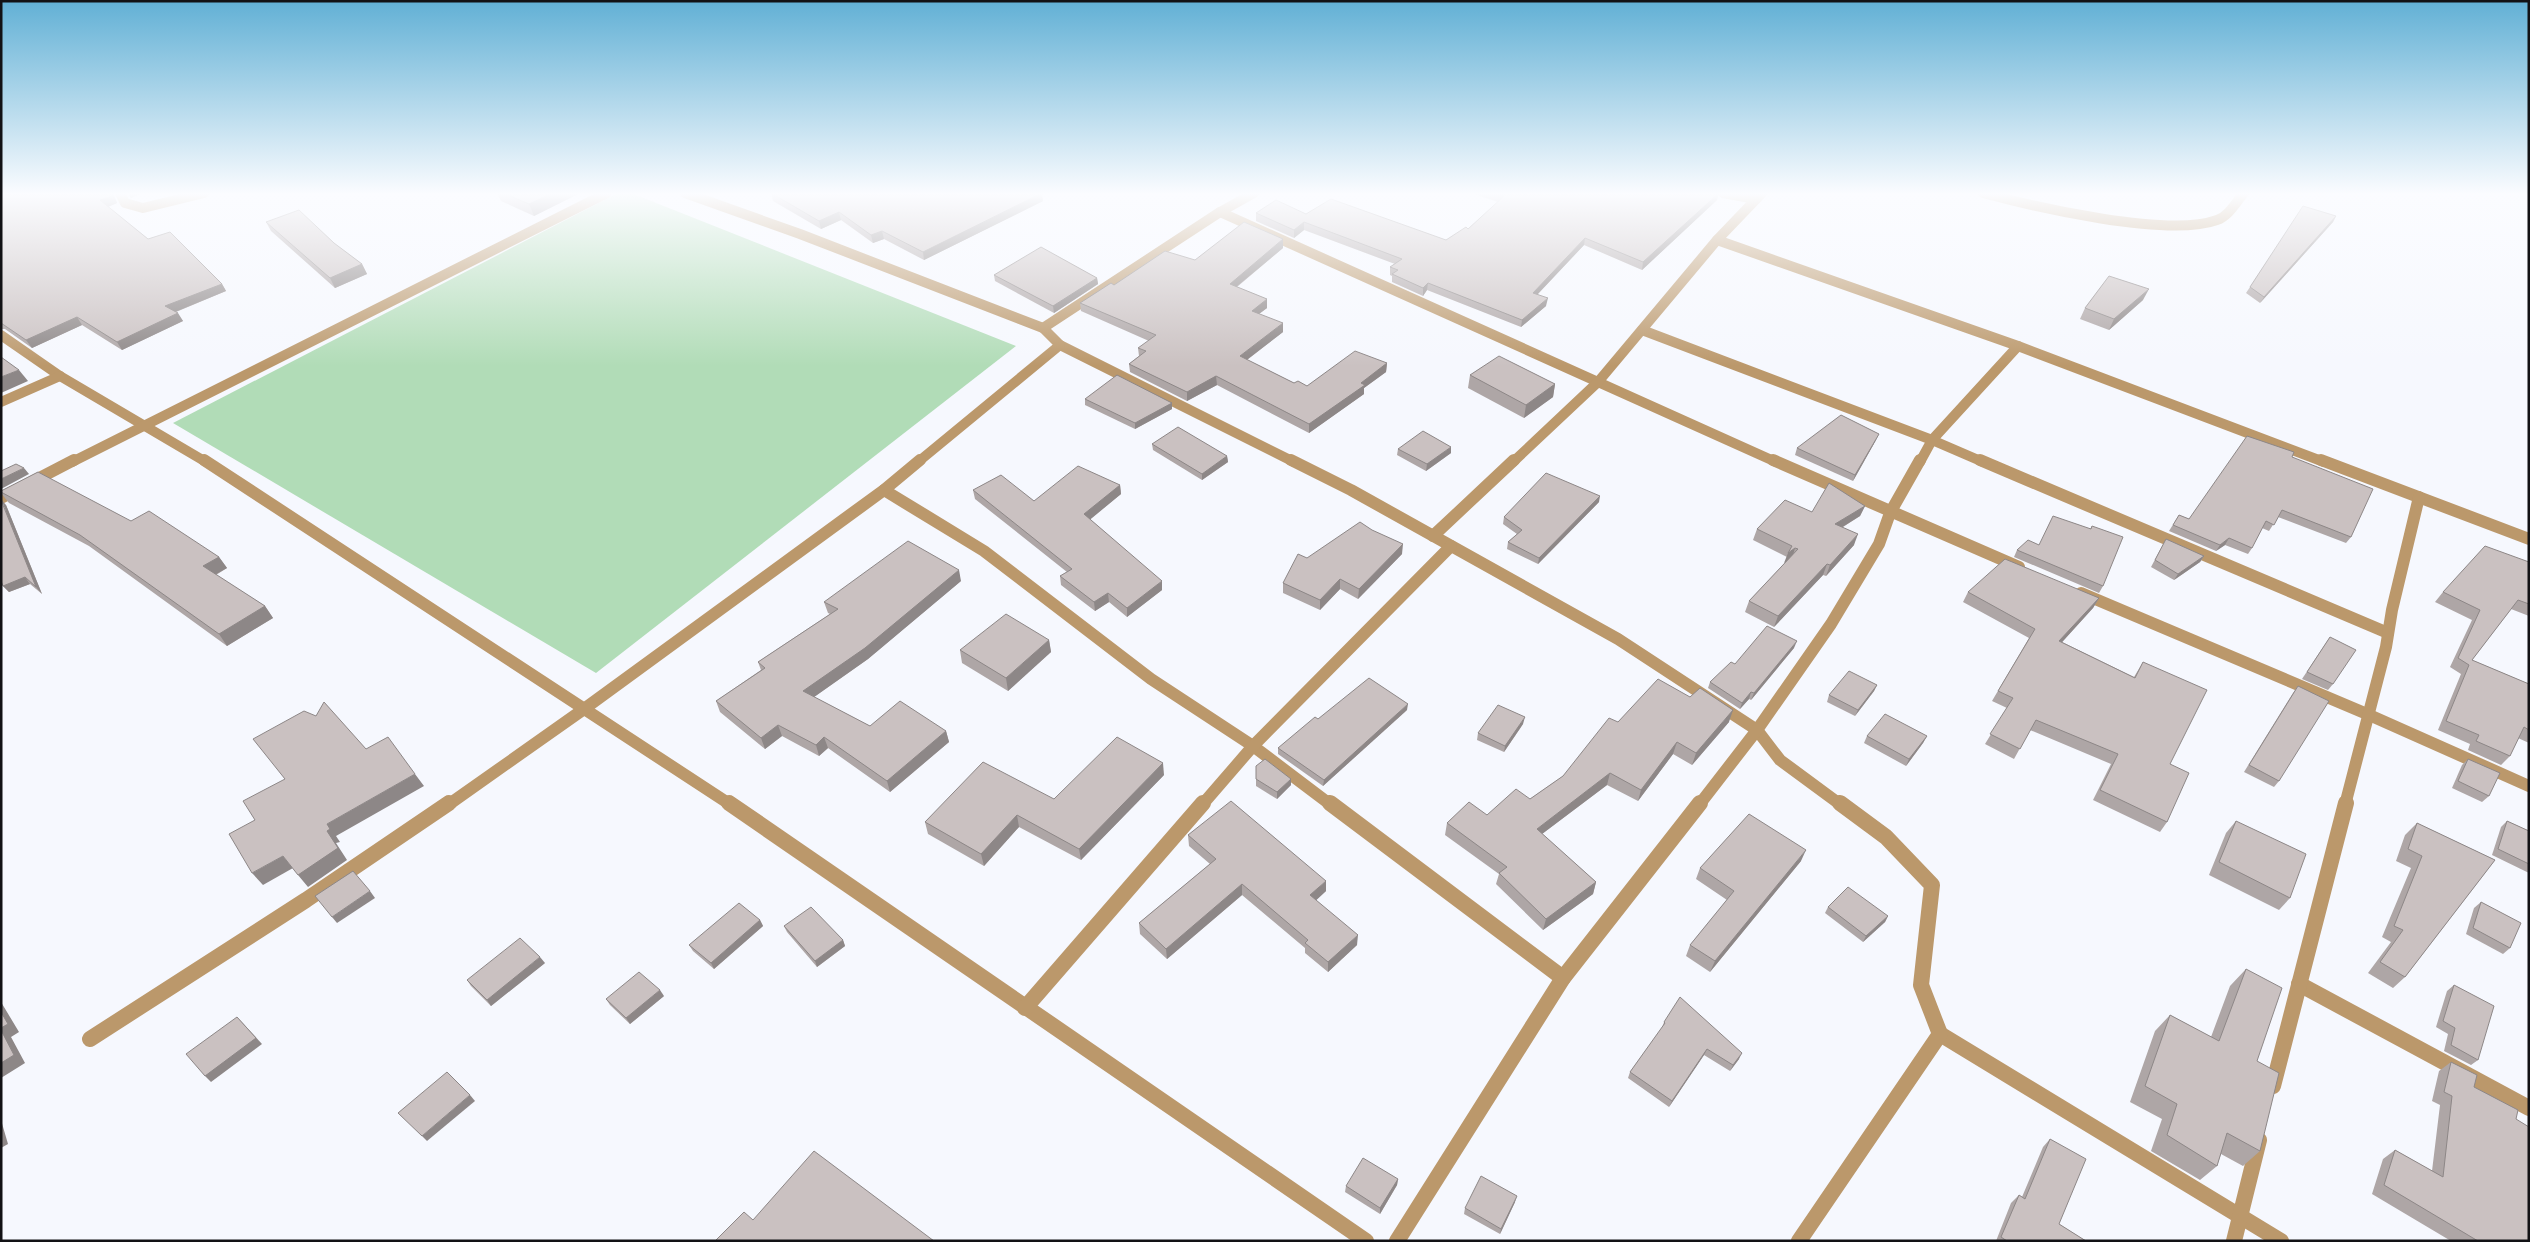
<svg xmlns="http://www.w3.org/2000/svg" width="2530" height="1242" viewBox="0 0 2530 1242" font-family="Montserrat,sans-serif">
  <rect width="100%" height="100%" fill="#f6f8fe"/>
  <polygon fill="#b1dcb7" points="618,193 631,193 1016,346 596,673 173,423"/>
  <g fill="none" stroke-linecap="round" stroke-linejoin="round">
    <g stroke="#bb986b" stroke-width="10">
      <polyline points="120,193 125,203 143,208 204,193"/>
      <polyline points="685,193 800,234 1043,328 1060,345 1294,462"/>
      <polyline points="1723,193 1756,199"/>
      <path d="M1983,193C2035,207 2168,238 2217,220C2229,216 2236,202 2244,193"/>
      <polyline points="1220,212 1776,462"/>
      <polyline points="1717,240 2018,346 2324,462"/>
      <polyline points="1043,328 1220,212 1254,193"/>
      <polyline points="1642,330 1932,440 1983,462"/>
      <polyline points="1,335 60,376 206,462"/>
      <polyline points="1,402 60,376"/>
      <polyline points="72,462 607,193"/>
      <polyline points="918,462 1060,345"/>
      <polyline points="1513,462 1598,382 1717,240 1762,193"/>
      <polyline points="1920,462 1932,440 2018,346"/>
    </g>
    <g stroke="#bb986b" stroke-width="12">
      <polyline points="204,460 731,805"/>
      <polyline points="1291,460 1351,490 1618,639 1757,730 1780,760 1841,805"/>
      <polyline points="1773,460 2019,567"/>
      <polyline points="1980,460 2388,633"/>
      <polyline points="2321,460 2529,539"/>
      <polyline points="884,490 984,551 1151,679 1253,746 1331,805"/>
      <polyline points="1,498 74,460"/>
      <polyline points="1433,536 1514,460"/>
      <polyline points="2081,593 2367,714 2529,786"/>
      <polyline points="448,805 584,709 884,490 920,460"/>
      <polyline points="1202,805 1253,746 1451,546"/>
      <polyline points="1699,805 1757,730 1831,624 1879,544 1890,513 1920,460"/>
      <polyline points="2345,805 2386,647 2392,610 2419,497"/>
    </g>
    <g stroke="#bb986b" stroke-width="16">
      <polyline points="729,803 1366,1241"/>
      <polyline points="1330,803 1563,978"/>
      <polyline points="2299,984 2529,1108"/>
      <polyline points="1025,1008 1203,803"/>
      <polyline points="1940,1034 2281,1241"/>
      <polyline points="90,1039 306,900 449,803"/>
      <polyline points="2273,1086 2346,803"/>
      <polyline points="1397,1241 1563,978 1700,803"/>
      <polyline points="1799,1241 1940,1034 1921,985 1932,885 1886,837 1840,803"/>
      <polyline points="2234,1241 2259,1140"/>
    </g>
  </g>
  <g fill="#aea6a6">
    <polygon points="1,193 113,193 117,203 108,207 148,239 222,284 226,291 176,312 183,321 122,350 82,325 32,348 5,329 1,329"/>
    <polygon points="497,193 578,193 578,194 534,216 501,201"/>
    <polygon points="771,193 1043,201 924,260 884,239 873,243 841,220 821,229 773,201"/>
    <polygon points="1471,193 1718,193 1717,200 1642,270 1584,245 1538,294 1546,306 1521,327 1427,290 1423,296 1392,282 1392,276 1390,275 1390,267 1395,264 1304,230 1294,238 1256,221 1256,213 1306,214 1446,240 1468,229 1498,202"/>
    <polygon points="2336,216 2333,222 2260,303 2246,293 2250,287"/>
    <polygon points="266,222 362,264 367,274 335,288 271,231"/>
    <polygon points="1283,239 1283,248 1237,287 1267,308 1259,314 1283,332 1247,360 1294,383 1307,386 1387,363 1386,372 1364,388 1364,394 1309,433 1217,385 1187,401 1130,372 1129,364 1139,356 1138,348 1149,341 1081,311 1080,303 1114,285"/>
    <polygon points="994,275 1097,278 1098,284 1054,313 995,281"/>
    <polygon points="2143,300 2109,330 2080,319 2085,308"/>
    <polygon points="1470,375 1555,384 1553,397 1524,418 1468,388"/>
    <polygon points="1085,399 1172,403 1172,409 1135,429 1085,405"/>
    <polygon points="1876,440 1853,481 1795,455 1797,448"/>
    <polygon points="1152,444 1227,456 1228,462 1202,480 1153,450"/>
    <polygon points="1398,449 1451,453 1426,471 1397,455"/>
    <polygon points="2292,457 2351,537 2346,543 2278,517 2269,531 2262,528 2252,548 2248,554 2225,545 2216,551 2169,531 2179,515 2189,519"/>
    <polygon points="1120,485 1121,494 1090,519 1162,590 1127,617 1109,602 1095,611 1061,585 1060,576 1067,572 975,499 973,490 1034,501"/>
    <polygon points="1,491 131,521 219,557 227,568 216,575 265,606 273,618 227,646 89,546 9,503 1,493"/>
    <polygon points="1599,502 1538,564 1507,549 1508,542 1517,534 1503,524 1504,517"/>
    <polygon points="6,505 42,594 30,584 9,592 3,586"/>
    <polygon points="1865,506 1860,516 1843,527 1854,545 1826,576 1823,575 1774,627 1745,612 1749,601 1785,563 1787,557 1753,540 1757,529 1812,512"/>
    <polygon points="2092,526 2103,586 2099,593 2014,557 2017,550 2039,545 2090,529"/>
    <polygon points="2166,539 2204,556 2200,562 2174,580 2151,567"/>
    <polygon points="1402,554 1358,599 1340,589 1320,610 1283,593 1283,583 1307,558"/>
    <polygon points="2529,562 2529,616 2511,609 2472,660 2529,684 2529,743 2518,738 2510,756 2501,765 2468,750 2470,744 2438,730 2461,674 2450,667 2472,620 2435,602 2443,592"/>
    <polygon points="961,581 868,659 814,697 870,726 946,731 949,742 890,792 828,748 819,756 782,736 765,749 720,712 716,701 761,670 758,662 830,614 828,613 824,602"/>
    <polygon points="1968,592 2099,598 2093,608 2062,642 2134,677 2143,662 2170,764 2167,822 2160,832 2093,800 2111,764 2030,730 2014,759 1985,744 2007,708 1992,701 2029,638 1963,602"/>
    <polygon points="2330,637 2333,684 2328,690 2302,679"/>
    <polygon points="1049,640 1051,652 1008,691 962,663 960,650"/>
    <polygon points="1794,648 1751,700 1749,699 1740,709 1708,688 1710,682 1735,664"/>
    <polygon points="1877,685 1874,691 1855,716 1827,702 1829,695"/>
    <polygon points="2298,686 2279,781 2274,787 2244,772 2293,693"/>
    <polygon points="1407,710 1323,786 1278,754 1278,748"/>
    <polygon points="1618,722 1729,722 1692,765 1673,754 1638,801 1607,785 1542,834 1596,882 1593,894 1543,930 1496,884 1499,874 1445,835 1447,823 1487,815 1530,799 1563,776"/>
    <polygon points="1523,724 1504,752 1477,740 1478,733"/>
    <polygon points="1867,736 1927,736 1923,743 1906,766 1864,743"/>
    <polygon points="2468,759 2489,796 2482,802 2452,788 2462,765"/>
    <polygon points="1256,766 1291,785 1277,799 1256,786"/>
    <polygon points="1164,775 1081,860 1019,827 984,866 928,834 925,822 1054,799"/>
    <polygon points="2236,821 2290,898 2279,910 2209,875 2226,833"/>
    <polygon points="2507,821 2529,831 2529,873 2492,855 2501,827"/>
    <polygon points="2417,823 2495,860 2405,977 2393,988 2368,973 2391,942 2382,937 2411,868 2396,861 2405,835"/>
    <polygon points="1188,835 1326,891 1316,900 1357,945 1328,972 1305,953 1305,948 1242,895 1167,959 1140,934 1139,923 1210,864 1189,846"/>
    <polygon points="1801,861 1710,972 1686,956 1690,945 1727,900 1696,879 1700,868"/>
    <polygon points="2481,902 2510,948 2503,954 2466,934 2474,908"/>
    <polygon points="1828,907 1888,916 1885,922 1863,942 1825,913"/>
    <polygon points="760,920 763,926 714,969 693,951 689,945"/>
    <polygon points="784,926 843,940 845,946 817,967 787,932"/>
    <polygon points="545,963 491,1006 471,986 467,980"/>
    <polygon points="2246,969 2257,1061 2260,1151 2243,1166 2221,1154 2217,1166 2200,1180 2151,1151 2162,1119 2130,1102 2155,1031 2170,1015 2211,1037 2230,986"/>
    <polygon points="2454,985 2478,1060 2471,1065 2444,1051 2448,1034 2436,1027 2447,991"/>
    <polygon points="664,996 630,1024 610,1005 606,999"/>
    <polygon points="1664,1022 1739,1059 1730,1071 1704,1055 1669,1107 1628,1078 1630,1072 1662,1028"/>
    <polygon points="2451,1062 2474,1087 2516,1119 2529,1241 2451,1241 2372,1194 2383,1159 2395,1150 2432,1171 2440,1105 2432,1101 2439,1071"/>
    <polygon points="2050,1139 2059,1224 2086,1241 1996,1241 2011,1203 2019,1195 2022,1197 2043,1147"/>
    <polygon points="1398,1179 1397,1185 1380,1214 1345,1192 1346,1186"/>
    <polygon points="1515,1202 1500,1234 1464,1214 1465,1208"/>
  </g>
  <g fill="#8d8787">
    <polygon points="111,193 113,193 117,203 105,208 100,200"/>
    <polygon points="128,193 143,193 131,198"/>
    <polygon points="553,193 578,193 578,194 534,216 529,204"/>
    <polygon points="1042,193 1043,201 924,260 923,252"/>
    <polygon points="1719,193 1717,200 1642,270 1643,262"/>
    <polygon points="839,212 841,220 821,229 819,221"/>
    <polygon points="2336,216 2333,222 2260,303 2264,297"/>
    <polygon points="1304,222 1304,230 1294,238 1294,230"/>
    <polygon points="882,231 884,239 873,243 871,235"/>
    <polygon points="1585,238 1584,245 1532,300 1533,293"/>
    <polygon points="1283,239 1283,248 1230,292 1230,284"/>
    <polygon points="362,264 367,274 335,288 330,278"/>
    <polygon points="1097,278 1098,284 1054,313 1053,306"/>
    <polygon points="1428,283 1427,290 1423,296 1423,288"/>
    <polygon points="222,284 226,291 170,314 165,306"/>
    <polygon points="2149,289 2143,300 2109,330 2114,319"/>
    <polygon points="1548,298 1546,306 1521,327 1522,320"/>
    <polygon points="1267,299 1267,308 1252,319 1252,311"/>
    <polygon points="178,313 183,321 122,350 117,342"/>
    <polygon points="77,317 82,325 32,348 26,340"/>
    <polygon points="1283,323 1283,332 1240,365 1240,356"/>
    <polygon points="1387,363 1386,372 1364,388 1364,394 1309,433 1309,424 1361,383"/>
    <polygon points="19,370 28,381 1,393 1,377"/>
    <polygon points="1216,376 1217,385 1187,401 1187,392"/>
    <polygon points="1555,384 1553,397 1524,418 1526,405"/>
    <polygon points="1172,403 1172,409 1135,429 1135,423"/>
    <polygon points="1879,434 1876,440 1853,481 1855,475"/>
    <polygon points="1451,447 1451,453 1426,471 1427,464"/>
    <polygon points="1227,456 1228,462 1202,480 1202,474"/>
    <polygon points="24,468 29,474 1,489 1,479"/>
    <polygon points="1120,485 1121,494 1086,523 1084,514"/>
    <polygon points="1600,496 1599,502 1538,564 1539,558"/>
    <polygon points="1,499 6,505 42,594 36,587"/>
    <polygon points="1865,506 1860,516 1831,534 1835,524"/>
    <polygon points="1858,534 1854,545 1826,576 1830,565"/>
    <polygon points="2229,538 2225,545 2216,551 2220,545"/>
    <polygon points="1403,544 1402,554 1358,599 1359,589"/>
    <polygon points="1795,548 1792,559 1784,563 1788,553"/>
    <polygon points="2204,556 2200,562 2174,580 2178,574"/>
    <polygon points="219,557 227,568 211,577 203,566"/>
    <polygon points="1827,564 1823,575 1774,627 1778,616"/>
    <polygon points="959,570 961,581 868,659 807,702 803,691"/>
    <polygon points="25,577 30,584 9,592 3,586"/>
    <polygon points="1340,579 1340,589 1320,610 1320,600"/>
    <polygon points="1162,581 1162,590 1127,617 1127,608"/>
    <polygon points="1108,593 1109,602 1095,611 1094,602"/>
    <polygon points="2099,598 2093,608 2054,651 2059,641"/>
    <polygon points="265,606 273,618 227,646 219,634"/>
    <polygon points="1049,640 1051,652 1008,691 1006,678"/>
    <polygon points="1797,641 1794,648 1751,700 1754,693"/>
    <polygon points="1877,685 1874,691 1855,716 1858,710"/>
    <polygon points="1751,692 1749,699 1740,709 1742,703"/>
    <polygon points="1408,704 1407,710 1323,786 1324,780"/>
    <polygon points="1733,710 1729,722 1692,765 1696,753"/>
    <polygon points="1525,717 1523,724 1504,752 1505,746"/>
    <polygon points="778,725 782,736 765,749 761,738"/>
    <polygon points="946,731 949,742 890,792 887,781"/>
    <polygon points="1927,736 1923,743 1906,766 1909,759"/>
    <polygon points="824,737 828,748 819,756 816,745"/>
    <polygon points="1677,742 1673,754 1638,801 1641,790"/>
    <polygon points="1163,763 1164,775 1081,860 1079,849"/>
    <polygon points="1610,773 1607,785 1534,840 1537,829"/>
    <polygon points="415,774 424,786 336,836 340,842 336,843 347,860 308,887 298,875 327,824"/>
    <polygon points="1291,779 1291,785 1277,799 1277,792"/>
    <polygon points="1017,815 1019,827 984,866 981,854"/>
    <polygon points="1806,850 1801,861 1710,972 1715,961"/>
    <polygon points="283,856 293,868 263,885 252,873"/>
    <polygon points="1326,881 1326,891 1310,906 1310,895"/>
    <polygon points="1596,882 1593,894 1543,930 1546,919"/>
    <polygon points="1242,884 1242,895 1167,959 1166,949"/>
    <polygon points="370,891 375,898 337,923 332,917"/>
    <polygon points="1888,916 1885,922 1863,942 1866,936"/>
    <polygon points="760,920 763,926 714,969 711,963"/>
    <polygon points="1358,935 1357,945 1328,972 1328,962"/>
    <polygon points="843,940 845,946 817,967 815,961"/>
    <polygon points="540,957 545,963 491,1006 487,1000"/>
    <polygon points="660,990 664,996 630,1024 626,1018"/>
    <polygon points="1,1002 19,1032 11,1037 25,1063 1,1078"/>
    <polygon points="237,1017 262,1044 211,1082 205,1076"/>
    <polygon points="1707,1049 1704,1055 1669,1107 1672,1101"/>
    <polygon points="1742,1053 1739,1059 1730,1071 1733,1065"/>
    <polygon points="470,1095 475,1101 427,1141 422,1136"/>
    <polygon points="1,1120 8,1144 1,1148"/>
    <polygon points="1398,1179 1397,1185 1380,1214 1380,1208"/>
    <polygon points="1517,1196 1515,1202 1500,1234 1501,1229"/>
  </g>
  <g fill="#cac1c1" stroke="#8d8787">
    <polygon points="1,193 111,193 113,196 100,200 148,239 170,232 222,284 165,306 178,313 117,342 77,317 26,340 1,323"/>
    <polygon points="503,193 553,193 529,204"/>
    <polygon points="771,193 1042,193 923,252 882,231 871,235 839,212 819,221"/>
    <polygon points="1494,193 1719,193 1643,262 1585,238 1533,293 1548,298 1522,320 1428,283 1423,288 1392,274 1398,270 1390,267 1402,259 1304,222 1294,230 1256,213 1276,200 1306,214 1331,199 1446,240 1466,227 1468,229 1504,196"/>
    <polygon points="2303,206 2336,216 2264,297 2250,287"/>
    <polygon points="299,210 334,243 362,264 330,278 266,222"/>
    <polygon points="1244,222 1283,239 1230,284 1267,299 1252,311 1283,323 1240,356 1294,383 1298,381 1307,386 1355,351 1387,363 1361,383 1365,385 1309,424 1216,376 1187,392 1129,364 1146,351 1138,348 1156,335 1080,303 1111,283 1114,285 1165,251 1195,260"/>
    <polygon points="1041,247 1097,278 1053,306 994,275"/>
    <polygon points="2109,276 2149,289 2114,319 2085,308"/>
    <polygon points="1499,356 1555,384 1526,405 1470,375"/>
    <polygon points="1,357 19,370 1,377"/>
    <polygon points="1117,375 1172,403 1135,423 1085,399"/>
    <polygon points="1841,415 1879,434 1855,475 1797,448"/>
    <polygon points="1178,427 1227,456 1202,474 1152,444"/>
    <polygon points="1423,431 1451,447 1427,464 1398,449"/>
    <polygon points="2247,436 2294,452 2292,457 2373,489 2351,537 2282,510 2274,525 2266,521 2252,548 2229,538 2220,545 2173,525 2179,515 2189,519"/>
    <polygon points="16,464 24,468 1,479 1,471"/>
    <polygon points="1078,466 1120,485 1084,514 1162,581 1127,608 1108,593 1094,602 1060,576 1072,569 973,490 1001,475 1034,501"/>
    <polygon points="38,472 131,521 149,511 219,557 203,566 265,606 219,634 80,535 1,492 1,491"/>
    <polygon points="1546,473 1600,496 1539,558 1508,542 1522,530 1504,517"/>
    <polygon points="1829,483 1865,506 1835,524 1858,534 1830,565 1827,564 1778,616 1749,601 1798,549 1795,548 1788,553 1792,546 1757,529 1785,500 1812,512"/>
    <polygon points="1,500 36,587 25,577 3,586 1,581"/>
    <polygon points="2053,516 2091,529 2092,526 2123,537 2103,586 2017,550 2028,540 2039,545"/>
    <polygon points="1360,522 1372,530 1403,544 1359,589 1340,579 1320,600 1283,583 1298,554 1307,558"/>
    <polygon points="2166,539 2204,556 2178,574 2155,560"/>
    <polygon points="908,541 959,570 865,648 803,691 870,726 900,701 946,731 887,781 824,737 816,745 778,725 761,738 716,701 765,668 758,662 838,609 824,602"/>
    <polygon points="2485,546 2529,562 2529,604 2518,600 2472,660 2529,684 2529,730 2524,727 2510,756 2476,741 2479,735 2446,721 2469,665 2458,658 2480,610 2443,592"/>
    <polygon points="2005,559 2099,598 2059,641 2135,678 2143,662 2207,690 2170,764 2189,773 2167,822 2100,790 2118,754 2036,720 2020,749 1990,734 2013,698 1998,691 2035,629 1968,592"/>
    <polygon points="1006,614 1049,640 1006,678 960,650"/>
    <polygon points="1767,626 1797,641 1754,693 1751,692 1742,703 1710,682 1731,662 1735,664"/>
    <polygon points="2330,637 2356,650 2333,684 2307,672"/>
    <polygon points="1849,671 1877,685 1858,710 1829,695"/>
    <polygon points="1369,678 1408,704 1324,780 1278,748 1315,717 1318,719"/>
    <polygon points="1658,679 1690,697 1700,688 1733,710 1696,753 1677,742 1641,790 1610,773 1537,829 1596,882 1546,919 1499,873 1507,867 1447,823 1469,802 1487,815 1516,789 1530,799 1563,776 1609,718 1618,722"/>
    <polygon points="2298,686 2329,701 2279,781 2249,765"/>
    <polygon points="324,702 366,749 388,737 415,774 327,824 330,829 327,831 338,848 298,875 283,856 252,873 229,834 255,820 243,801 285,779 253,739 304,711 316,716"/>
    <polygon points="1498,705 1525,717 1505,746 1478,733"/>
    <polygon points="1885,714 1927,736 1909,759 1867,736"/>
    <polygon points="1117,737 1163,763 1079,849 1017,815 981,854 925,822 983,762 1054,799"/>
    <polygon points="1265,759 1291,779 1277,792 1256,779 1256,766"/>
    <polygon points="2468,759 2500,773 2489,796 2458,781"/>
    <polygon points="1231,801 1326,881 1310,895 1358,935 1328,962 1305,943 1308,940 1242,884 1166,949 1139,923 1216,859 1188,835"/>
    <polygon points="1749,814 1806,850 1715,961 1690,945 1734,891 1700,868"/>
    <polygon points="2236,821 2306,854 2290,898 2219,862"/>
    <polygon points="2507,821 2529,831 2529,864 2498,849"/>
    <polygon points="2417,823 2495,860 2405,977 2380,962 2403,930 2394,926 2422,856 2408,849"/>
    <polygon points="353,871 370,891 332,917 315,896"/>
    <polygon points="1848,887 1888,916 1866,936 1828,907"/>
    <polygon points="2481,902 2521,923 2510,948 2473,928"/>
    <polygon points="739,903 760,920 711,963 689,945"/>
    <polygon points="811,907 843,940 815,961 784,926"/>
    <polygon points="520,938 540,957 487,1000 467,980"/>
    <polygon points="2246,969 2282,988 2257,1061 2279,1073 2260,1151 2227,1133 2217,1166 2167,1135 2177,1104 2145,1086 2170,1015 2219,1041"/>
    <polygon points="639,972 660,990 626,1018 606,999"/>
    <polygon points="2454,985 2494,1006 2478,1060 2451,1045 2455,1028 2443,1021"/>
    <polygon points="1680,997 1742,1053 1733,1065 1707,1049 1672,1101 1630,1072 1665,1023 1664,1022"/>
    <polygon points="1,1012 8,1024 1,1028"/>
    <polygon points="237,1017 256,1038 205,1076 186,1054"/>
    <polygon points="1,1030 14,1055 1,1063"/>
    <polygon points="2451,1062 2477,1075 2474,1087 2518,1110 2516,1119 2529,1127 2529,1241 2478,1241 2384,1185 2395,1150 2443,1177 2452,1096 2444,1092"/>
    <polygon points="447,1072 470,1095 422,1136 398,1113"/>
    <polygon points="2050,1139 2086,1159 2059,1224 2086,1241 2007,1241 2001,1237 2019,1195 2025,1199"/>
    <polygon points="814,1151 934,1241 715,1241 744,1212 753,1220"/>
    <polygon points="1363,1158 1398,1179 1380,1208 1346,1186"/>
    <polygon points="1481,1176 1517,1196 1501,1229 1465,1208"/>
  </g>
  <linearGradient id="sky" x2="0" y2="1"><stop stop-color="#61b0d5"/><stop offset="0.53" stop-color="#fbfcff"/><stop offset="1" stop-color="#fbfcff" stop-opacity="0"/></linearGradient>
  <rect width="2530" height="366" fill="url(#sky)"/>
  <rect width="2530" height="1242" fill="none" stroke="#121215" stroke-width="5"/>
</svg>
